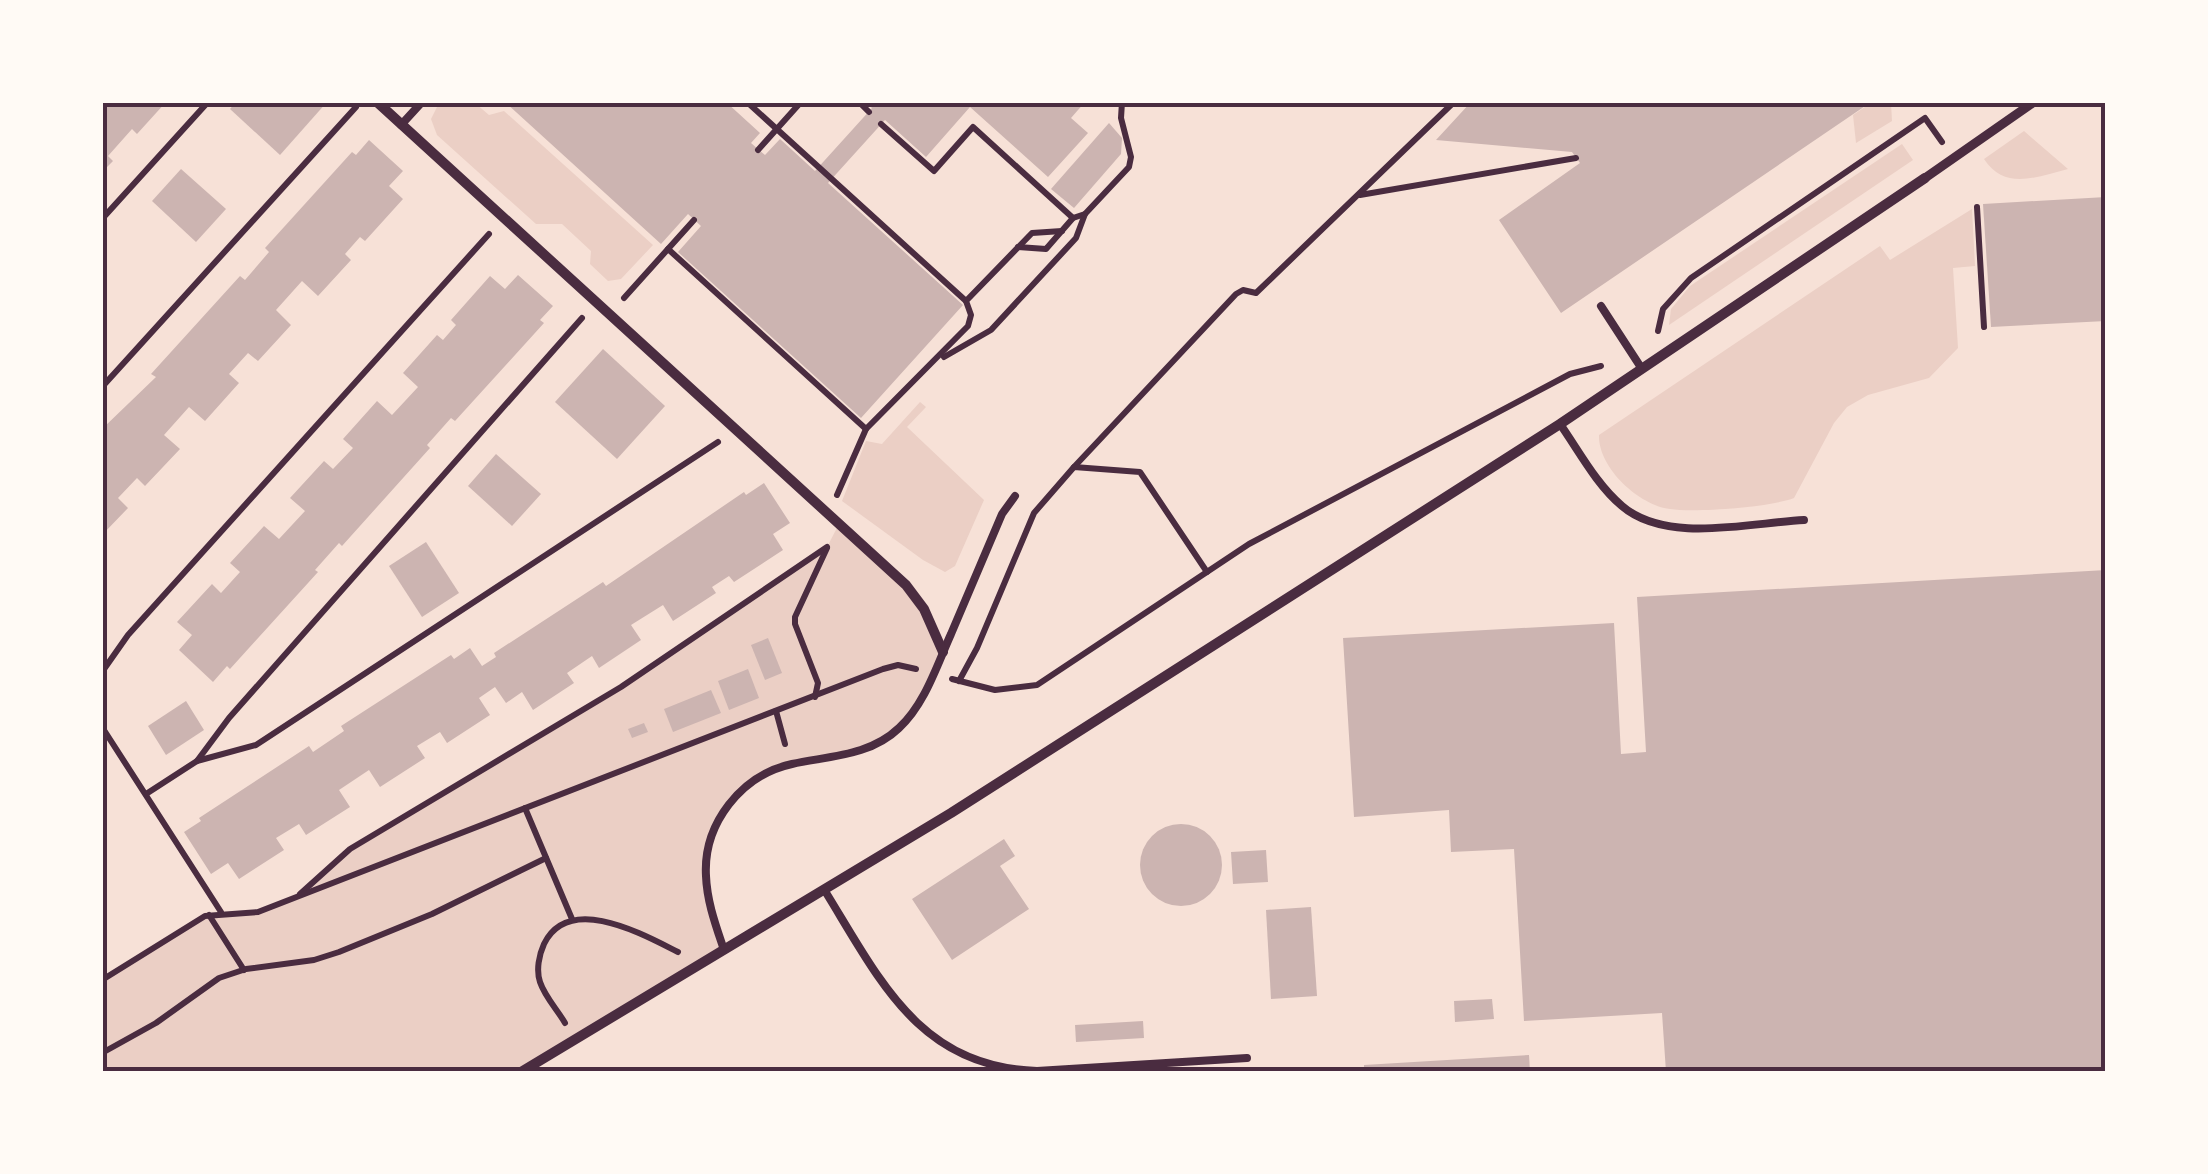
<svg xmlns="http://www.w3.org/2000/svg" width="2208" height="1174" viewBox="0 0 2208 1174" font-family="Barlow,sans-serif">
  <rect width="100%" height="100%" fill="#f7e1d7"/>
  <g fill="#ebcfc5">
    <polygon points="439,103 475,103 489,115 504,111 653,245 621,279 608,281 590,264 591,251 562,224 536,224 437,135 431,119"/>
    <polygon points="1871,103 1891,103 1892,121 1856,143 1853,115"/>
    <path d="M2024,131L2068,169C2036,177 2005,191 1984,159Z"/>
    <polygon points="1902,144 1913,160 1669,325 1671,309 1690,286"/>
    <path d="M1972,209L1975,266L1953,268L1958,348L1929,378L1868,395L1847,407L1834,423L1794,498C1771,507 1695,513 1670,509C1639,505 1598,468 1599,435L1880,246L1890,260Z"/>
    <polygon points="920,402 926,407 907,427 984,500 955,566 945,572 923,560 842,501 866,441 882,444"/>
    <polygon points="839,524 906,585 943,652 911,715 872,746 790,764 747,785 717,823 706,873 724,950 521,1071 103,1072 103,980 196,920 245,914 295,898 337,860 621,687 827,547"/>
  </g>
  <g fill="#ccb4b1">
    <polygon points="102,102 166,102 137,134 132,129 108,156 113,161 102,172"/>
    <polygon points="236,102 327,102 280,155 230,109"/>
    <polygon points="505,102 726,102 760,133 751,143 765,155 780,139 815,171 872,108 866,102 1085,102 1071,118 1088,133 1048,177 970,107 926,157 885,120 828,183 963,305 861,418 678,252 701,226 688,214 661,244"/>
    <polygon points="1471,102 1871,102 1561,313 1499,220 1580,163 1572,152 1436,140"/>
    <polygon points="1109,123 1122,138 1121,154 1074,208 1051,189"/>
    <polygon points="369,140 403,171 389,186 403,199 365,241 360,237 345,254 351,260 318,296 302,281 276,310 291,325 258,361 248,353 229,374 239,383 205,421 189,407 164,435 180,449 145,486 137,478 118,498 128,508 102,535 102,429 156,377 151,374 240,276 245,280 269,252 265,248 352,152 356,155"/>
    <polygon points="181,169 226,209 196,242 152,201"/>
    <polygon points="2106,197 2106,321 1991,327 1983,204"/>
    <polygon points="518,275 553,306 540,320 544,323 455,421 451,418 427,445 430,448 342,546 339,543 315,570 318,572 230,669 227,666 213,682 179,650 192,635 177,622 212,584 221,593 240,572 230,563 264,526 279,539 305,511 290,498 324,461 333,469 353,448 343,439 377,401 392,415 418,387 403,373 437,335 443,340 456,325 451,320 490,276 505,289"/>
    <polygon points="603,349 665,406 617,459 555,402"/>
    <polygon points="496,454 541,494 512,526 468,486"/>
    <polygon points="764,483 790,523 773,534 783,550 734,582 729,576 712,587 716,593 673,621 663,605 631,625 641,640 599,668 592,656 567,673 574,683 533,710 522,692 506,703 495,687 479,698 490,715 447,743 440,732 417,746 425,758 380,787 369,770 339,790 350,807 306,835 299,824 276,838 284,850 239,879 228,863 211,874 184,832 201,821 199,818 309,746 313,752 344,731 341,726 451,655 454,659 470,648 482,666 496,657 494,653 603,582 606,586 744,492 746,495"/>
    <polygon points="426,542 459,593 422,617 389,566"/>
    <polygon points="2106,570 2106,1072 1666,1072 1662,1013 1524,1021 1514,849 1451,852 1449,810 1354,817 1343,638 1614,623 1621,754 1646,752 1637,597"/>
    <polygon points="768,638 782,673 765,680 751,645"/>
    <polygon points="748,669 759,698 729,710 718,681"/>
    <polygon points="711,690 721,713 673,732 664,709"/>
    <polygon points="186,701 204,730 166,755 148,726"/>
    <polygon points="644,723 648,732 632,738 628,729"/>
    <circle cx="1181" cy="865" r="41"/>
    <polygon points="1004,839 1015,856 1000,866 1029,909 952,960 912,899"/>
    <polygon points="1266,850 1268,882 1233,884 1231,852"/>
    <polygon points="1311,907 1317,996 1271,999 1266,910"/>
    <polygon points="1492,999 1494,1019 1455,1022 1454,1001"/>
    <polygon points="1143,1021 1144,1038 1076,1042 1075,1025"/>
    <polygon points="1529,1055 1530,1072 1364,1072 1364,1065"/>
  </g>
  <g fill="none" stroke-linecap="round" stroke-linejoin="round">
    <g stroke="#4a2c40" stroke-width="6">
      <polyline points="747,102 966,301"/>
      <polyline points="859,102 869,112"/>
      <polyline points="881,124 934,171 973,127 1073,218"/>
      <polyline points="758,150 801,102"/>
      <polyline points="1360,195 1576,158"/>
      <polyline points="1977,207 1984,327"/>
      <polyline points="102,219 208,102"/>
      <polyline points="1018,247 1046,249 1073,218 1085,214 1129,167 1131,157 1121,118 1122,102"/>
      <polyline points="668,249 866,429"/>
      <polyline points="624,298 694,220"/>
      <polyline points="1658,331 1663,309 1691,278 1925,118 1942,142"/>
      <polyline points="944,357 991,330 1076,238 1085,214"/>
      <polyline points="102,387 356,107"/>
      <polyline points="1074,467 1236,294 1243,290 1256,293 1454,102"/>
      <polyline points="837,495 866,429 968,326 971,315 966,301 1032,233 1062,231"/>
      <polyline points="102,672 128,635 489,234"/>
      <polyline points="952,679 995,690 1037,685 1249,544 1570,374 1601,366"/>
      <polyline points="959,681 977,648 1034,513 1074,467 1140,472 1207,572"/>
      <polyline points="815,697 818,683 795,624 795,617 827,548"/>
      <polyline points="776,711 785,744"/>
      <polyline points="102,727 221,912"/>
      <polyline points="197,761 229,718 582,318"/>
      <polyline points="146,794 197,761 256,745 718,442"/>
      <polyline points="525,808 572,919"/>
      <polyline points="300,894 350,849 621,687 827,547"/>
      <polyline points="209,915 244,970"/>
      <polyline points="102,980 205,916 258,912 883,669 898,665 916,669"/>
      <path d="M565,1023C557,1009 545,997 540,982C536,970 539,955 544,944C569,893 642,934 678,952"/>
      <polyline points="102,1053 156,1023 219,978 246,969 314,960 339,952 432,914 546,858"/>
    </g>
    <g stroke="#4a2c40" stroke-width="8">
      <polyline points="401,125 422,102"/>
      <polyline points="1601,306 1642,369"/>
      <path d="M1560,424C1579,451 1596,484 1622,506C1666,544 1749,523 1804,520"/>
      <path d="M825,891C880,980 919,1067 1037,1071L1247,1058"/>
      <path d="M724,950C716,926 707,902 706,876C703,824 741,775 792,764C829,756 870,756 899,728C925,704 937,665 951,634C968,594 985,554 1002,514L1015,496"/>
    </g>
    <polyline stroke="#4a2c40" stroke-width="9" points="1925,178 2034,102"/>
    <g stroke="#4a2c40" stroke-width="10">
      <polyline points="377,102 906,585 924,609 943,652"/>
      <polyline points="521,1072 951,813 1560,424 1925,178"/>
    </g>
  </g>
  <rect width="2208" height="1174" fill="none" stroke="#fffaf5" stroke-width="210"/>
  <rect x="105" y="105" width="1998" height="964" fill="none" stroke="#4a2c40" stroke-width="4"/>
</svg>
